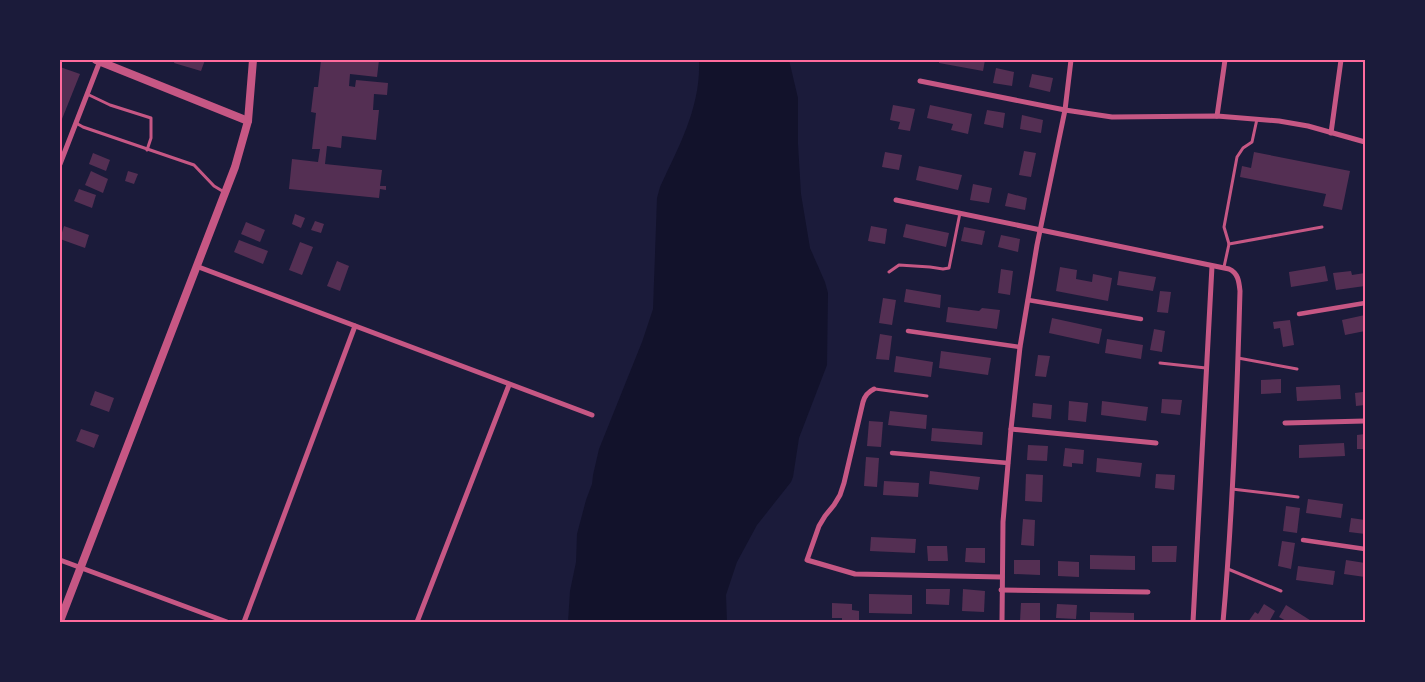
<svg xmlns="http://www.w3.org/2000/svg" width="1425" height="682" viewBox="0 0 1425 682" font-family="'Varela Round',sans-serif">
  <rect width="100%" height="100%" fill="#1b1b3a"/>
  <path fill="#12122b" d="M699,60H789L798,98V144L801,194L810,248L825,282L828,293L827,365L799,438L793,477L791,482L757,525L737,562L726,595L727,622H568L570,591L576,562L577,534L586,500L592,484L593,475L599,449L642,342L653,309L657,198L660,187C679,146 701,107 699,60Z"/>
  <g fill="#542f53">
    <polygon points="175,60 205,60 201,71 174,63"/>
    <polygon points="321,60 379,60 377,77 350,74 349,86 355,87 356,80 388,83 387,95 374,94 373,110 379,110 376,140 342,136 341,148 327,146 325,164 382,170 380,186 386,186 386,190 380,189 379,198 289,189 292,159 318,162 320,149 312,149 316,113 311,112 314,87 318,87"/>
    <polygon points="939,60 985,60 983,71 939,63"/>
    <polygon points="60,67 80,74 62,119 60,118"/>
    <polygon points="996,68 1014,72 1012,86 993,83"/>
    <polygon points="1032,74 1053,78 1050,92 1029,87"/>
    <polygon points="893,105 915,109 910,131 898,129 900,122 890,120"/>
    <polygon points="930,105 972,114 968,134 951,130 953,124 927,118"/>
    <polygon points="987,110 1005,113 1003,128 984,124"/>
    <polygon points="1022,115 1043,120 1041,133 1020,129"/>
    <polygon points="1024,151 1036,153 1031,177 1019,175"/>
    <polygon points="885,152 902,155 899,170 882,167"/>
    <polygon points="1254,152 1350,171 1342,210 1323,206 1326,194 1240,177 1242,166 1251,168"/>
    <polygon points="93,153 110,160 106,171 89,164"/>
    <polygon points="919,166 962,175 958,190 916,180"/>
    <polygon points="91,171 108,179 103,193 85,185"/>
    <polygon points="128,171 138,174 134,184 125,181"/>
    <polygon points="973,184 992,188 989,203 970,200"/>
    <polygon points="79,189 96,195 92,208 74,201"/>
    <polygon points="1008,193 1027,198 1025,210 1005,206"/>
    <polygon points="295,214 305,218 301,228 292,224"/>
    <polygon points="315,221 324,224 321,233 311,230"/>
    <polygon points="246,222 265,230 260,242 241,234"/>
    <polygon points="906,224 949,233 946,247 903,237"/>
    <polygon points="64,226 89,235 85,248 60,239"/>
    <polygon points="871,226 887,229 885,244 868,241"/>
    <polygon points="964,227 985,231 982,245 961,241"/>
    <polygon points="1001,235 1020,239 1018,252 998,247"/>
    <polygon points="239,240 268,251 263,264 234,252"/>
    <polygon points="300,242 313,247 302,275 289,270"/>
    <polygon points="337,261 349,266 340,291 327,286"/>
    <polygon points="1325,266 1328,281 1291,287 1289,272"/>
    <polygon points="1060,267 1077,270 1076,279 1092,282 1093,274 1112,278 1108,301 1056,291"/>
    <polygon points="1001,269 1013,271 1010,295 998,293"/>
    <polygon points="1119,271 1156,277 1153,291 1117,285"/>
    <polygon points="1351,271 1352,275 1365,273 1365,286 1336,290 1333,273"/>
    <polygon points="906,289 941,295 940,308 904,302"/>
    <polygon points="1160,291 1171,292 1168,313 1157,312"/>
    <polygon points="883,298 896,300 892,325 879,323"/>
    <polygon points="948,307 979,311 982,308 1000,310 997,329 946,322"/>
    <polygon points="1365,315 1365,331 1345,335 1342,320"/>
    <polygon points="1052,318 1102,329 1099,344 1049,333"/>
    <polygon points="1290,320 1294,345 1283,347 1280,328 1274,329 1273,322"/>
    <polygon points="1154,329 1165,331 1162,352 1150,350"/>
    <polygon points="880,334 892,336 889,360 876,359"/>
    <polygon points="1107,339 1143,345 1141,359 1105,353"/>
    <polygon points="941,351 991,358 988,375 939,368"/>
    <polygon points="1038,355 1050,356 1046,377 1035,376"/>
    <polygon points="896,356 933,362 931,377 894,372"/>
    <polygon points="1281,379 1281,393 1261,394 1261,380"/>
    <polygon points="1365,381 1365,405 1356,406 1355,393 1363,392 1363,382"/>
    <polygon points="1340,385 1341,399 1297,401 1296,387"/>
    <polygon points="95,391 114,398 109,412 90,405"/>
    <polygon points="1162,399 1182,400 1180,415 1161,413"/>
    <polygon points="1069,401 1088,403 1086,422 1068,420"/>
    <polygon points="1102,401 1148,407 1146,421 1101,415"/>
    <polygon points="1033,403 1052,405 1051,419 1032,417"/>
    <polygon points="890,411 927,415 926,429 888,425"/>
    <polygon points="869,421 883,422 881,447 867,446"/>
    <polygon points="932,428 983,432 982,445 931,441"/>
    <polygon points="81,429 99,435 94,448 76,441"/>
    <polygon points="1365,434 1365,449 1357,449 1357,435"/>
    <polygon points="1344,443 1345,456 1299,458 1299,445"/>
    <polygon points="1028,445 1048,446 1047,461 1027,460"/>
    <polygon points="1065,448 1084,450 1083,464 1072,463 1072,467 1063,466"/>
    <polygon points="866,457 879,458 877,487 864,486"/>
    <polygon points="1097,458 1142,463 1140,477 1096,472"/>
    <polygon points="930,471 980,477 978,490 929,484"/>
    <polygon points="1026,474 1043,475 1042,502 1025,501"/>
    <polygon points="1156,474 1175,475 1174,490 1155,488"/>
    <polygon points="884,481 919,483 918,497 883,495"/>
    <polygon points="1308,499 1343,504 1341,518 1306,513"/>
    <polygon points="1286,506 1300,508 1297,533 1283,531"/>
    <polygon points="1351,518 1365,520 1365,534 1349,532"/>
    <polygon points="1023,519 1035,520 1034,546 1021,545"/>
    <polygon points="871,537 916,539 915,553 870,551"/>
    <polygon points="1282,541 1295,543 1291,569 1278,566"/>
    <polygon points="927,546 947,546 948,561 928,561"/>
    <polygon points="1152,546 1177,546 1176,562 1152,562"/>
    <polygon points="966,548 985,548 985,563 965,562"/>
    <polygon points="1090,555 1135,556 1135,570 1090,569"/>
    <polygon points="1014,560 1040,560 1040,575 1014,574"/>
    <polygon points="1346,560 1365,563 1365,577 1344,574"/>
    <polygon points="1058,561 1079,562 1079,577 1058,576"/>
    <polygon points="1298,566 1335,571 1333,585 1296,580"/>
    <polygon points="926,589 950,589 949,605 926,604"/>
    <polygon points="963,589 985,591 984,612 962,611"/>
    <polygon points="869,594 912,595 912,614 869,613"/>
    <polygon points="832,603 852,604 852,610 859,611 859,622 842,622 842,618 832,618"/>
    <polygon points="1021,603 1040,603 1040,621 1020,621"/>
    <polygon points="1057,604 1077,605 1076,619 1056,618"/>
    <polygon points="1264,604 1275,611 1269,622 1248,622 1255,612 1258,614"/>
    <polygon points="1286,605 1313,622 1288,622 1279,617"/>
    <polygon points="1090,612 1134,613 1134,622 1090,622"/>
  </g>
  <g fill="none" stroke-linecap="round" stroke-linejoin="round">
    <g stroke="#c65784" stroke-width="3">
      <polyline points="87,94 110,105 151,118 151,138 147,150"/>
      <polyline points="76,123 83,127 194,165 214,186 224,192"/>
      <polyline points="1229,244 1224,227 1237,157 1243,148 1252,142 1257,119"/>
      <polyline points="1224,267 1229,244 1322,227"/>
      <polyline points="889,272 899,265 930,267 943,269 949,268 960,213"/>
      <polyline points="1238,358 1297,369"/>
      <polyline points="1160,363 1206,368"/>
      <polyline points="875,389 927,396"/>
      <polyline points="1232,489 1298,497"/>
      <polyline points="1228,569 1281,591"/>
    </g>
    <g stroke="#c65784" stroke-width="4.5">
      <polyline points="1028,300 1141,319"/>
      <polyline points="1299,314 1365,303"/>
      <polyline points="908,331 1020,347"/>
      <polyline points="892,453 1008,463"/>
      <polyline points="1303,540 1365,549"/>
    </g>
    <g stroke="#c65784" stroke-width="5">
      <polyline points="920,81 1065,110 1112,117 1217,116 1279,121 1308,126 1365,142"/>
      <polyline points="1217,116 1225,60"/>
      <polyline points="1331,133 1341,60"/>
      <polyline points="60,164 100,61"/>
      <path d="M896,200L1229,269C1238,273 1239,281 1240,291C1237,401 1233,512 1223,622"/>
      <polyline points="196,266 592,415"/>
      <path d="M874,389C868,392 865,395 863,402L844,483L840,495L834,505L825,516L819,526L807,560L855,574L1002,577"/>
      <polyline points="1285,423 1365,421"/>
      <polyline points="1011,429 1156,443"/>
      <polyline points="60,560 227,622"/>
      <polyline points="1001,590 1148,592"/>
      <polyline points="244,622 355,326"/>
      <polyline points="417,622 509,385"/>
      <polyline points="1002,622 1003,522 1011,429 1020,347 1037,245 1065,110 1071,60"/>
      <polyline points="1193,622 1212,266"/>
    </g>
    <g stroke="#c65784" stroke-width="8">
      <polyline points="96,60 248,121"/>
      <polyline points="60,621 235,167 248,121 253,60"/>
    </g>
  </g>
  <rect width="1425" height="682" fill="none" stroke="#1b1b3a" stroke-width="122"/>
  <rect x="61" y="61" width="1303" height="560" fill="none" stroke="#ff6b9d" stroke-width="2"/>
</svg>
